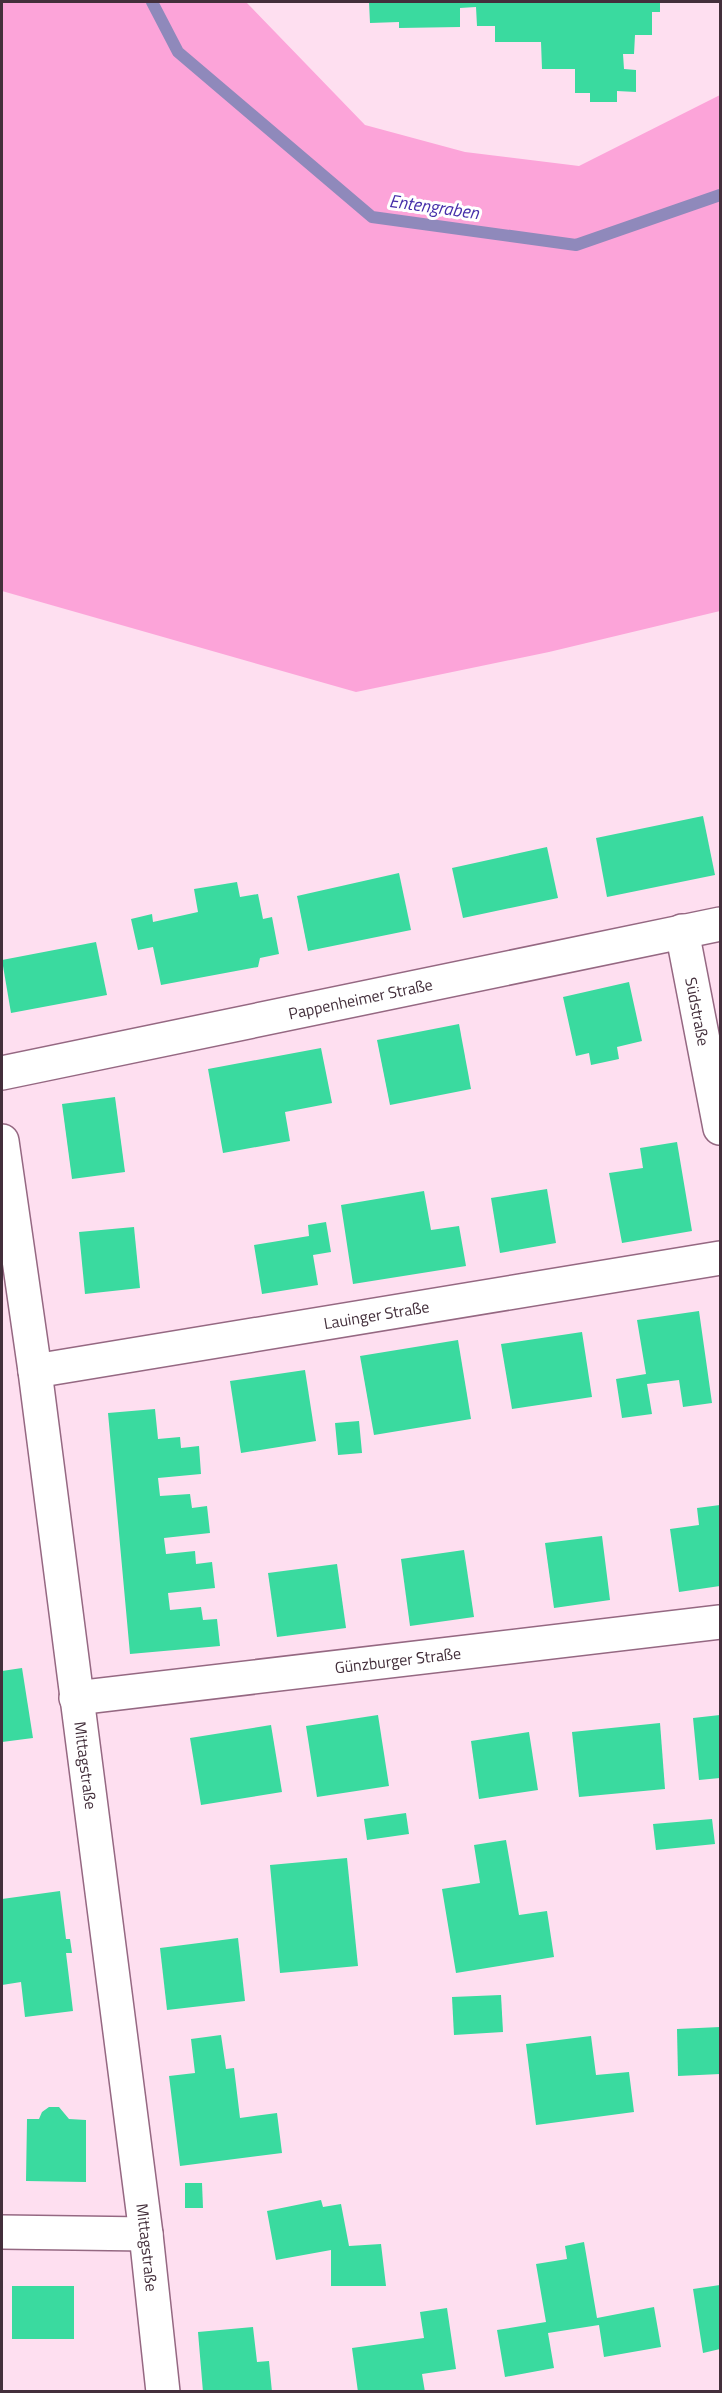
<svg xmlns="http://www.w3.org/2000/svg" width="722" height="2393" viewBox="0 0 722 2393" font-family="'Titillium Web',sans-serif">
  <rect width="100%" height="100%" fill="#fedff0"/>
  <polygon fill="#fca4d9" points="2,2 246,2 365,125 465,152 579,166 720,95 720,611 549,652 356,692 2,591"/>
  <g fill="none" stroke-linecap="round" stroke-linejoin="round">
    <polyline stroke="#8f89bb" stroke-width="12" points="152,2 178,52 372,217 576,245 720,195"/>
  </g>
  <g fill="#3ada9f">
    <polygon points="369,2 660,2 660,12 652,12 652,35 635,35 634,54 623,54 624,69 636,70 636,92 617,91 617,102 590,102 590,93 575,93 575,69 542,69 541,42 495,42 495,26 477,26 476,7 460,8 460,27 399,28 399,22 370,23"/>
    <polygon points="703,816 715,875 607,897 596,838"/>
    <polygon points="547,847 558,898 463,918 452,868"/>
    <polygon points="399,873 411,930 308,951 297,896"/>
    <polygon points="237,882 240,897 258,894 263,919 272,917 279,954 260,958 258,967 161,985 153,947 138,950 131,919 152,914 153,922 198,912 194,889"/>
    <polygon points="96,942 107,995 11,1013 2,960"/>
    <polygon points="629,982 642,1041 617,1047 619,1059 591,1065 589,1053 576,1056 563,997"/>
    <polygon points="459,1024 471,1089 390,1105 377,1040"/>
    <polygon points="321,1048 332,1103 285,1112 290,1141 223,1153 208,1069"/>
    <polygon points="115,1097 125,1172 72,1179 62,1104"/>
    <polygon points="677,1142 692,1231 622,1243 609,1173 643,1168 640,1148"/>
    <polygon points="547,1189 556,1243 500,1253 491,1198"/>
    <polygon points="424,1191 431,1230 459,1226 466,1266 353,1284 341,1205"/>
    <polygon points="326,1222 331,1252 313,1255 318,1285 262,1294 254,1245 309,1236 308,1225"/>
    <polygon points="134,1227 140,1288 85,1294 79,1232"/>
    <polygon points="699,1311 712,1403 683,1407 679,1380 647,1384 652,1414 622,1418 616,1379 646,1374 637,1320"/>
    <polygon points="582,1332 592,1397 512,1409 501,1344"/>
    <polygon points="458,1340 471,1419 374,1435 360,1356"/>
    <polygon points="305,1370 316,1441 241,1453 230,1381"/>
    <polygon points="155,1409 158,1439 180,1437 181,1448 199,1446 201,1474 158,1478 160,1496 190,1494 192,1508 207,1506 210,1533 164,1538 166,1554 195,1551 196,1564 212,1562 215,1588 168,1593 170,1610 201,1607 203,1620 217,1619 220,1646 130,1654 108,1413"/>
    <polygon points="359,1421 362,1453 338,1455 335,1423"/>
    <polygon points="720,1505 720,1586 679,1592 670,1529 699,1525 697,1508"/>
    <polygon points="602,1536 610,1600 554,1608 545,1543"/>
    <polygon points="464,1550 474,1617 410,1626 401,1559"/>
    <polygon points="337,1564 346,1628 277,1637 268,1573"/>
    <polygon points="22,1668 33,1738 2,1742 2,1671"/>
    <polygon points="378,1715 389,1786 317,1797 306,1726"/>
    <polygon points="720,1715 720,1778 699,1780 693,1718"/>
    <polygon points="660,1723 665,1789 579,1797 572,1732"/>
    <polygon points="271,1725 282,1792 201,1805 190,1738"/>
    <polygon points="529,1732 538,1790 479,1799 471,1741"/>
    <polygon points="406,1813 409,1834 367,1840 364,1819"/>
    <polygon points="712,1819 715,1844 656,1850 653,1824"/>
    <polygon points="506,1840 519,1915 547,1911 554,1957 456,1973 442,1889 480,1883 474,1845"/>
    <polygon points="347,1858 358,1966 280,1973 270,1865"/>
    <polygon points="60,1891 66,1939 70,1939 72,1953 66,1953 73,2011 25,2017 21,1982 2,1985 2,1899"/>
    <polygon points="238,1938 245,2001 167,2010 160,1948"/>
    <polygon points="501,1995 503,2032 454,2035 452,1997"/>
    <polygon points="720,2027 720,2074 678,2076 677,2029"/>
    <polygon points="221,2035 226,2069 234,2068 240,2118 277,2113 282,2153 180,2166 169,2076 195,2073 191,2039"/>
    <polygon points="591,2036 596,2075 629,2072 634,2112 536,2125 526,2044"/>
    <polygon points="49,2107 59,2107 69,2119 86,2120 86,2182 26,2181 27,2119 39,2119 42,2112"/>
    <polygon points="185,2183 202,2183 203,2208 185,2208"/>
    <polygon points="321,2200 323,2207 341,2204 349,2246 381,2244 386,2286 331,2286 331,2250 276,2260 267,2211"/>
    <polygon points="584,2242 597,2318 654,2307 661,2347 604,2357 599,2325 548,2333 554,2368 505,2377 497,2330 546,2322 536,2264 567,2259 565,2246"/>
    <polygon points="720,2285 720,2349 703,2353 693,2289"/>
    <rect x="12" y="2286" width="62" height="53"/>
    <polygon points="447,2308 456,2369 422,2374 425,2392 358,2392 352,2348 424,2338 420,2312"/>
    <polygon points="253,2327 257,2362 269,2361 272,2392 203,2392 198,2332"/>
  </g>
  <g fill="none" stroke-linecap="round" stroke-linejoin="round">
    <defs>
      <g id="minor">
        <path id="s1" d="M682,931L720,1128"/>
        <path id="s2" d="M2,1073L720,924"/>
        <path id="s3" d="M2,1141L35,1371L146,2234L163,2392"/>
        <path id="s4" d="M35,1371L720,1258"/>
        <path id="s5" d="M76,1698L720,1622"/>
        <polyline points="2,2232 146,2234"/>
      </g>
    </defs>
    <use href="#minor" stroke="#956882" stroke-width="36"/>
    <use href="#minor" stroke="#fff" stroke-width="33"/>
  </g>
  <g text-anchor="middle" stroke-width="6" stroke-linejoin="round" paint-order="stroke">
    <g font-size="16" fill="#432f3b" stroke="#fff">
      <text dy="6" stroke="none"><textPath href="#s2" startOffset="366">Pappenheimer Straße</textPath></text>
      <text dy="6" stroke="none"><textPath href="#s1" startOffset="82">Südstraße</textPath></text>
      <text dy="6" stroke="none"><textPath href="#s4" startOffset="346">Lauinger Straße</textPath></text>
      <text dy="6" stroke="none"><textPath href="#s5" startOffset="324">Günzburger Straße</textPath></text>
      <text dy="6" stroke="none"><textPath href="#s3" startOffset="630">Mittagstraße</textPath></text>
      <text dy="6" stroke="none"><textPath href="#s3" startOffset="1116">Mittagstraße</textPath></text>
    </g>
    <g font-size="18" font-style="italic" fill="#462faa" stroke="#fff">
      <text transform="translate(434 207) rotate(8)" y="6">Entengraben</text>
    </g>
  </g>
  <rect width="722" height="2393" fill="none" stroke="#432f3b" stroke-width="6"/>
</svg>
